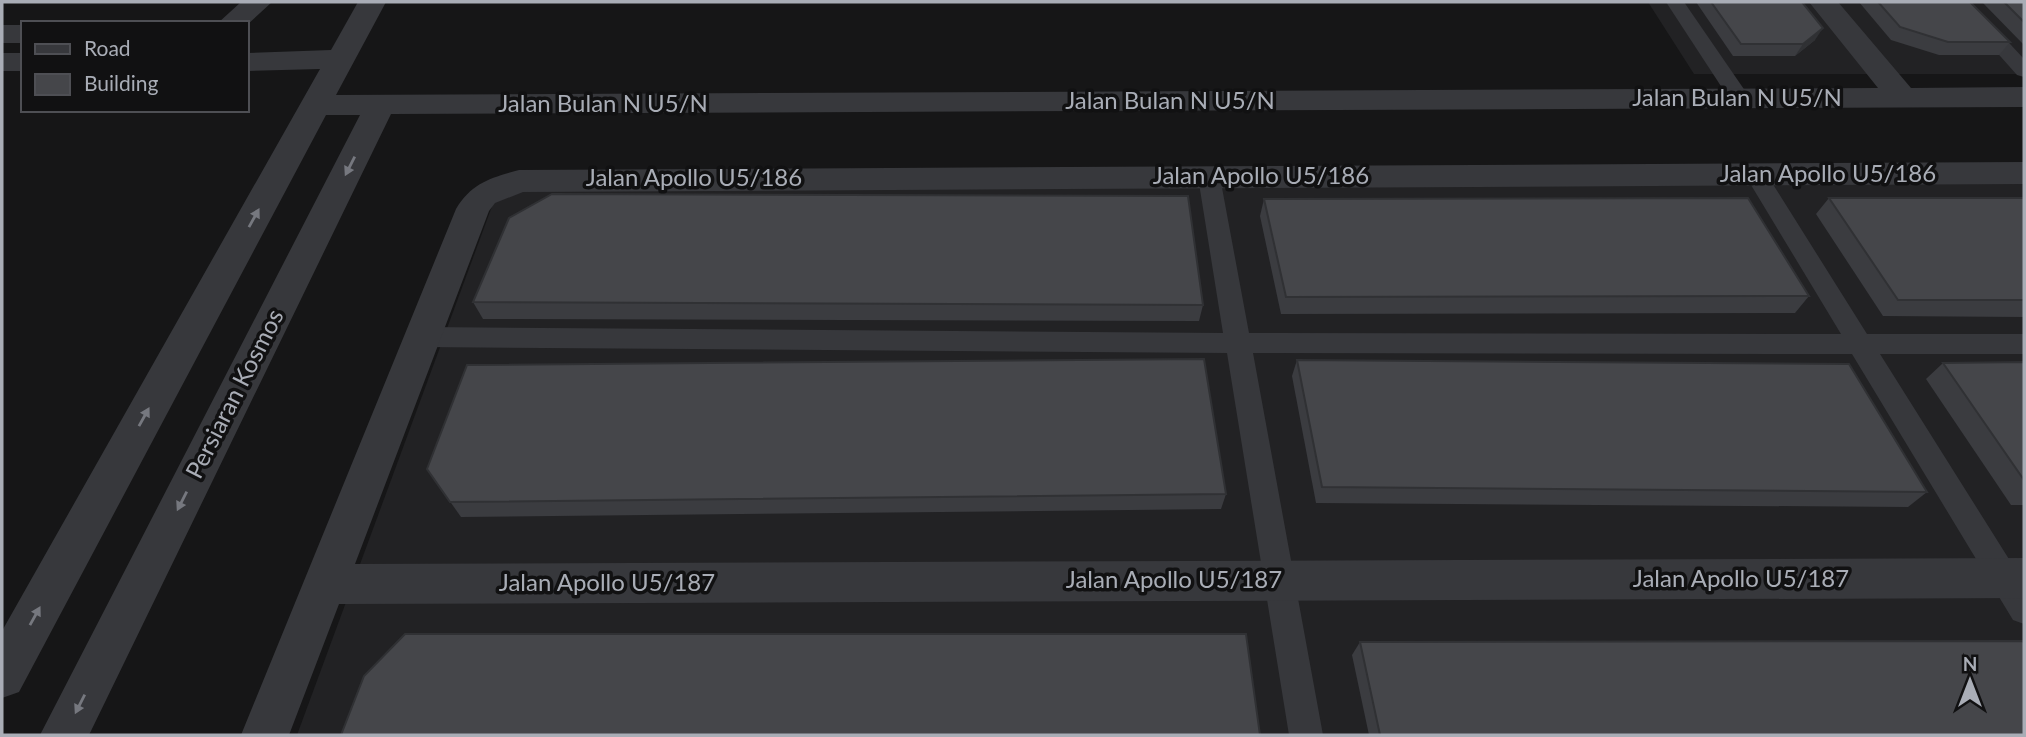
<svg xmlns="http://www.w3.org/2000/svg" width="2026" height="737" viewBox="0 0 2026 737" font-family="Lato,sans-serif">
  <rect width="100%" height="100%" fill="#161617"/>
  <g fill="#222224">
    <polygon points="1648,2 2024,2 2024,74 1694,74"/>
    <polygon points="2024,181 2024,735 297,735 494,201 520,189"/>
  </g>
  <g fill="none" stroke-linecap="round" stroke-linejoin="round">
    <g fill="#37383c" fill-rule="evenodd">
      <polygon points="1666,2 1684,2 1750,98 1746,103 1732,103"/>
      <polygon points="1952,2 1971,2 2024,59 2024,77 2017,75"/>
      <polygon points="1756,168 1764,170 1867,334 2024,334 2024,354 1880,354 2024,583 2024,624 2013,620 1852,354 1253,353 1323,735 1289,735 1227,353 424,347 415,344 411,337 415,330 424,327 1223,333 1198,177 1201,172 1217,172 1220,177 1249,333 1841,334 1745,175 1748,170"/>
    </g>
    <g fill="#37383c" fill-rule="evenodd">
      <polygon points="241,2 272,2 247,25 247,23 218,23"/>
      <polygon points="358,2 386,2 336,95 1878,88 1809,2 1838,2 1911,88 2024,87 2024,107 391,114 89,735 40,735 360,115 326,115 19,692 2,698 2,631 320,69 247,71 247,53 331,50"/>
      <rect x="2" y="25" width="21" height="18"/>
      <rect x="2" y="53" width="21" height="18"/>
      <path d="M2024,162V184L523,192L495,203L489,211L355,564L2024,558V598L339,604L289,735H241L456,209C472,183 490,178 519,170Z"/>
    </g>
  </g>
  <g fill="#3b3c40">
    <polygon points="1696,2 1802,2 1815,40 1795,56 1733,56"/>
    <polygon points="1859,2 1970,2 2010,42 1999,55 1939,55 1891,40"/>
    <polygon points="1982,2 2024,2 2024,45"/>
    <polygon points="1829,198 2024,198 2024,317 1883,316 1816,214"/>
    <polygon points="1264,199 1809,296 1795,313 1281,314 1260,216"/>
    <polygon points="473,302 1203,305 1199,321 483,319"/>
    <polygon points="1297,360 1927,492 1908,507 1316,503 1292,376"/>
    <polygon points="2024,362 2024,505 2011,505 1926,379 1943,363"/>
    <polygon points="427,469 1226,494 1221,509 461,517"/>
    <polygon points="1360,642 2024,735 1369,735 1352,655"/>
  </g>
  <polygon fill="#303134" points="1823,28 1815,40 1795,56 1803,44"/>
  <g fill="#45464a" stroke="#303134" stroke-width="2">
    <polygon points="1711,2 1802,2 1823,28 1803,44 1741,44"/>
    <polygon points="1878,2 1970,2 2010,42 1948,42 1900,27"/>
    <polygon points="2004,2 2024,2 2024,22"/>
    <polygon points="552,194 1188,196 1203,305 473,302 509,218"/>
    <polygon points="1748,198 1809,296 1286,297 1264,199"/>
    <polygon points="1829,198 2024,198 2024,300 1898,300"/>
    <polygon points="1204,359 1226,494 450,502 427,469 467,365"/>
    <polygon points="1297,360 1849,364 1927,492 1322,487"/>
    <polygon points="2024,362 2024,480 1943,363"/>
    <polygon points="405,634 1246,634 1260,735 341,735 364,676"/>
    <polygon points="2023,641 2024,643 2024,735 1380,735 1360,642"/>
  </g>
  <defs><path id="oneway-solid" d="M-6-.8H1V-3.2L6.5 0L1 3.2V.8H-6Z" transform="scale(1.75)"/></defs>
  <g fill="#76787f">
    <use href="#oneway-solid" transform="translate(350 166) rotate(117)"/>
    <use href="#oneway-solid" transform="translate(254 218) rotate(-61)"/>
    <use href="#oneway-solid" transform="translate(144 417) rotate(-61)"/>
    <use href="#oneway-solid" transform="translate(182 501) rotate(117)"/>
    <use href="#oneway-solid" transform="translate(35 616) rotate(-61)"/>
    <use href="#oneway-solid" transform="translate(80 704) rotate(117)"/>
  </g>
  <g text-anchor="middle" stroke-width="7" stroke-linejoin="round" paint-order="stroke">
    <g font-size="24" fill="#a9adb6" stroke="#111112">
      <text x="1737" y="106">Jalan Bulan N U5/N</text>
      <text x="1170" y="109">Jalan Bulan N U5/N</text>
      <text x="603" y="112">Jalan Bulan N U5/N</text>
      <text x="1828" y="182">Jalan Apollo U5/186</text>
      <text x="1261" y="184">Jalan Apollo U5/186</text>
      <text x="694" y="186">Jalan Apollo U5/186</text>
      <text transform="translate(235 394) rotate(-63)" y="8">Persiaran Kosmos</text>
      <text x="1741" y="587">Jalan Apollo U5/187</text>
      <text x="1174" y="588">Jalan Apollo U5/187</text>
      <text x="607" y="591">Jalan Apollo U5/187</text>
    </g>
  </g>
  <rect width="2026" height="737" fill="none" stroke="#a9adb6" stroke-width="7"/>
  <rect x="21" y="21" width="228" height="91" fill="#111112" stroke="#4e4f54" stroke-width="2"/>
  <rect x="35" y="44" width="35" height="10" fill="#37383c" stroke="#4e4f54" stroke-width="2"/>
  <text x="84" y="56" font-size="21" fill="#a9adb6">Road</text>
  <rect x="35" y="74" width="35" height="21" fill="#45464a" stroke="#4e4f54" stroke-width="2"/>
  <text x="84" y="91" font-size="21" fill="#a9adb6">Building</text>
  <g transform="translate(1970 681)" stroke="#111112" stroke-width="5" paint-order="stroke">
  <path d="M0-5L12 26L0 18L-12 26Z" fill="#a9adb6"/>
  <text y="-10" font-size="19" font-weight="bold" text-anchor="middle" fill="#a9adb6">N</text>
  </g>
</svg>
